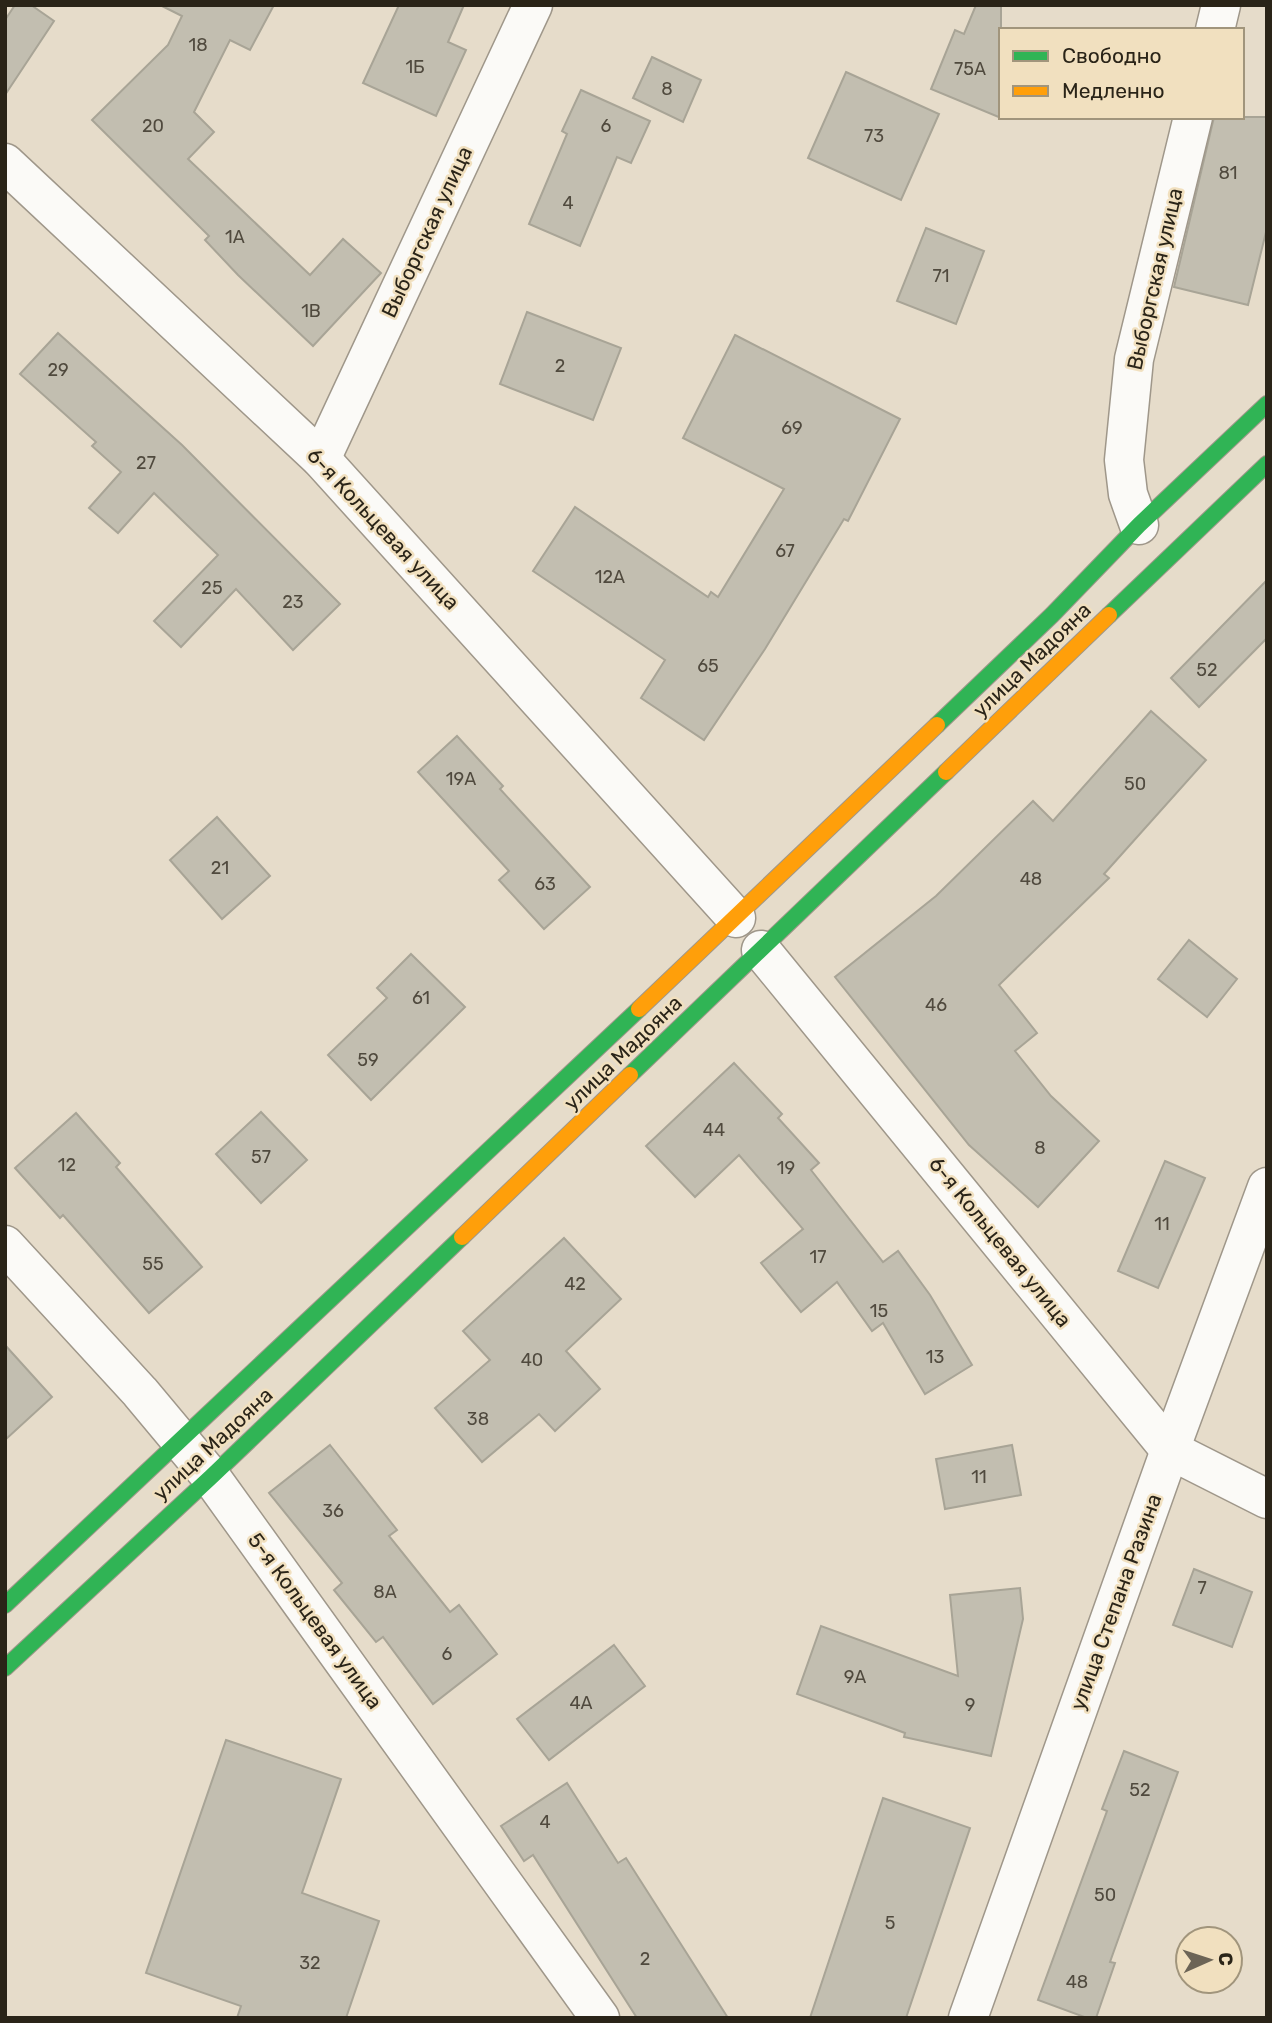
<svg xmlns="http://www.w3.org/2000/svg" width="1272" height="2023" viewBox="0 0 1272 2023" font-family="Rubik,sans-serif">
  <rect width="100%" height="100%" fill="#e6dcca"/>
  <g fill="#c2beb0" stroke="#a8a496" stroke-width="2">
    <polygon points="15,5 31,5 54,21 5,95 5,20"/>
    <polygon points="160,5 274,5 250,50 230,40 194,112 214,132 188,159 310,275 343,239 381,273 313,346 238,275 205,240 209,236 92,120 168,45 182,16"/>
    <polygon points="399,5 464,5 448,42 466,50 436,116 363,83"/>
    <polygon points="976,5 1001,5 1001,118 931,89 955,30 964,34"/>
    <polygon points="652,57 701,80 683,122 633,98"/>
    <polygon points="846,72 939,114 901,200 808,158"/>
    <polygon points="581,90 650,121 631,163 617,157 580,246 529,224 567,134 562,131"/>
    <polygon points="1214,117 1267,117 1267,228 1248,305 1174,287"/>
    <polygon points="926,228 984,251 956,324 897,301"/>
    <polygon points="527,312 621,348 593,420 500,384"/>
    <polygon points="58,333 182,445 340,604 293,650 236,589 181,647 154,621 218,555 154,493 118,533 89,508 121,472 92,446 96,442 20,374"/>
    <polygon points="735,335 900,419 848,521 844,519 765,649 704,740 641,698 665,660 533,571 575,507 708,597 711,592 718,597 784,489 683,438"/>
    <polygon points="1267,580 1267,638 1199,707 1171,678"/>
    <polygon points="1151,711 1206,760 1104,874 1109,878 999,985 1037,1033 1015,1051 1051,1096 1099,1141 1038,1207 969,1145 835,977 936,896 1033,801 1053,821"/>
    <polygon points="457,736 503,786 500,789 590,887 544,929 499,880 509,871 418,772"/>
    <polygon points="217,817 270,876 222,919 170,860"/>
    <polygon points="1189,940 1237,979 1207,1017 1158,979"/>
    <polygon points="411,954 465,1007 371,1100 328,1055 387,998 377,988"/>
    <polygon points="734,1063 782,1114 778,1118 819,1163 811,1170 883,1262 898,1251 930,1295 972,1365 925,1394 883,1323 872,1331 837,1282 801,1312 761,1263 803,1229 739,1155 695,1197 646,1146"/>
    <polygon points="261,1112 307,1160 261,1203 216,1154"/>
    <polygon points="76,1113 120,1163 116,1167 202,1267 149,1313 63,1215 60,1218 15,1168"/>
    <polygon points="1165,1161 1205,1178 1158,1288 1118,1271"/>
    <polygon points="564,1238 621,1299 566,1351 600,1389 555,1431 539,1414 482,1462 435,1408 490,1360 463,1331"/>
    <polygon points="5,1345 52,1397 5,1440"/>
    <polygon points="330,1445 397,1530 389,1536 450,1612 459,1605 497,1654 433,1704 383,1637 376,1642 334,1590 342,1583 269,1493"/>
    <polygon points="1012,1445 1021,1495 945,1509 936,1459"/>
    <polygon points="1194,1569 1252,1592 1232,1647 1173,1625"/>
    <polygon points="1020,1588 1023,1619 991,1756 904,1737 905,1733 797,1694 821,1626 958,1676 950,1595"/>
    <polygon points="614,1645 645,1686 549,1760 517,1719"/>
    <polygon points="226,1740 341,1779 302,1893 379,1921 346,2018 237,2018 241,2006 146,1973"/>
    <polygon points="1124,1751 1178,1772 1110,1962 1115,1963 1096,2018 1087,2018 1038,2000 1107,1811 1102,1809"/>
    <polygon points="567,1783 618,1863 626,1858 728,2018 637,2018 533,1855 524,1861 501,1826"/>
    <polygon points="883,1798 970,1828 906,2018 810,2018"/>
  </g>
  <g fill="none" stroke-linecap="round" stroke-linejoin="round">
    <defs>
      <g id="street">
        <polyline points="1215,30 1221,5"/>
        <polyline points="5,163 321,459 736,918"/>
        <polyline points="321,459 533,5"/>
        <polyline points="1139,525 1128,494 1124,460 1134,359 1193,117"/>
        <polyline points="761,950 1170,1450 1267,1499"/>
        <polyline points="5,1245 140,1392 211,1477 600,2018"/>
        <polyline points="968,2018 1170,1450 1267,1187"/>
      </g>
      <g id="fast">
        <polyline points="1109,615 1267,464"/>
        <polyline points="937,725 1052,615 1139,525 1267,404"/>
        <polyline points="630,1075 946,772"/>
        <polyline points="5,1605 639,1009"/>
        <polyline points="5,1668 211,1477 462,1237"/>
      </g>
      <g id="slow">
        <polyline points="946,772 1109,615"/>
        <polyline points="639,1009 937,725"/>
        <polyline points="462,1237 630,1075"/>
      </g>
    </defs>
    <use href="#street" stroke="#9f978a" stroke-width="41"/>
    <use href="#fast" stroke="#9f978a" stroke-width="18"/>
    <use href="#slow" stroke="#9f978a" stroke-width="18"/>
    <use href="#street" stroke="#fbfaf7" stroke-width="38"/>
    <use href="#fast" stroke="#30b455" stroke-width="16"/>
    <use href="#slow" stroke="#ff9f0a" stroke-width="16"/>
  </g>
  <g text-anchor="middle" stroke-width="5" stroke-linejoin="round" paint-order="stroke">
    <g font-size="18" fill="#504a3e">
      <text x="198" y="51">18</text>
      <text x="415" y="73">1Б</text>
      <text x="970" y="75">75А</text>
      <text x="667" y="95">8</text>
      <text x="153" y="132">20</text>
      <text x="606" y="132">6</text>
      <text x="874" y="142">73</text>
      <text x="1228" y="179">81</text>
      <text x="568" y="209">4</text>
      <text x="235" y="243">1А</text>
      <text x="941" y="282">71</text>
      <text x="311" y="317">1В</text>
      <text x="560" y="372">2</text>
      <text x="58" y="376">29</text>
      <text x="792" y="434">69</text>
      <text x="146" y="469">27</text>
      <text x="785" y="557">67</text>
      <text x="610" y="583">12А</text>
      <text x="212" y="594">25</text>
      <text x="293" y="608">23</text>
      <text x="708" y="672">65</text>
      <text x="1207" y="676">52</text>
      <text x="461" y="785">19А</text>
      <text x="1135" y="790">50</text>
      <text x="220" y="874">21</text>
      <text x="1031" y="885">48</text>
      <text x="545" y="890">63</text>
      <text x="421" y="1004">61</text>
      <text x="936" y="1011">46</text>
      <text x="368" y="1066">59</text>
      <text x="714" y="1136">44</text>
      <text x="1040" y="1154">8</text>
      <text x="261" y="1163">57</text>
      <text x="67" y="1171">12</text>
      <text x="786" y="1174">19</text>
      <text x="1162" y="1230">11</text>
      <text x="818" y="1263">17</text>
      <text x="153" y="1270">55</text>
      <text x="575" y="1290">42</text>
      <text x="879" y="1317">15</text>
      <text x="935" y="1363">13</text>
      <text x="532" y="1366">40</text>
      <text x="478" y="1425">38</text>
      <text x="979" y="1483">11</text>
      <text x="333" y="1517">36</text>
      <text x="1202" y="1594">7</text>
      <text x="385" y="1598">8А</text>
      <text x="447" y="1660">6</text>
      <text x="855" y="1683">9А</text>
      <text x="581" y="1709">4А</text>
      <text x="970" y="1711">9</text>
      <text x="1140" y="1796">52</text>
      <text x="545" y="1828">4</text>
      <text x="1105" y="1901">50</text>
      <text x="890" y="1929">5</text>
      <text x="645" y="1965">2</text>
      <text x="310" y="1969">32</text>
      <text x="1077" y="1988">48</text>
    </g>
    <g font-size="21" fill="#2a2418" stroke="#f1e0bf">
      <text transform="translate(427 232) rotate(-65)" y="7">Выборгская улица</text>
      <text transform="translate(1155 279) rotate(-77)" y="7">Выборгская улица</text>
      <text transform="translate(383 529) rotate(47)" y="7">6-я Кольцевая улица</text>
      <text transform="translate(1032 660) rotate(-44)" y="7">улица Мадояна</text>
      <text transform="translate(623 1053) rotate(-44)" y="7">улица Мадояна</text>
      <text transform="translate(1000 1242) rotate(51)" y="7">6-я Кольцевая улица</text>
      <text transform="translate(213 1444) rotate(-43)" y="7">улица Мадояна</text>
      <text transform="translate(1116 1602) rotate(-70)" y="7">улица Степана Разина</text>
      <text transform="translate(315 1621) rotate(54)" y="7">5-я Кольцевая улица</text>
    </g>
  </g>
  <rect width="1272" height="2023" fill="none" stroke="#2a2418" stroke-width="14"/>
  <rect x="999" y="28" width="245" height="91" fill="#f1e0bf" stroke="#a1957c" stroke-width="2"/>
  <rect x="1013" y="51" width="35" height="10" fill="#30b455" stroke="#a1957c" stroke-width="2"/>
  <text x="1062" y="63" font-size="21" fill="#2a2418">Свободно</text>
  <rect x="1013" y="86" width="35" height="10" fill="#ff9f0a" stroke="#a1957c" stroke-width="2"/>
  <text x="1062" y="98" font-size="21" fill="#2a2418">Медленно</text>
  <g transform="translate(1209 1960) rotate(87)"><circle r="33" fill="#f1e0bf" stroke="#a1957c" stroke-width="2"/>
  <path d="M0-5L12 26L0 18L-12 26Z" fill="#6c6456"/>
  <text y="-10" font-size="19" font-weight="bold" text-anchor="middle" fill="#2a2418">С</text>
  </g>
</svg>
